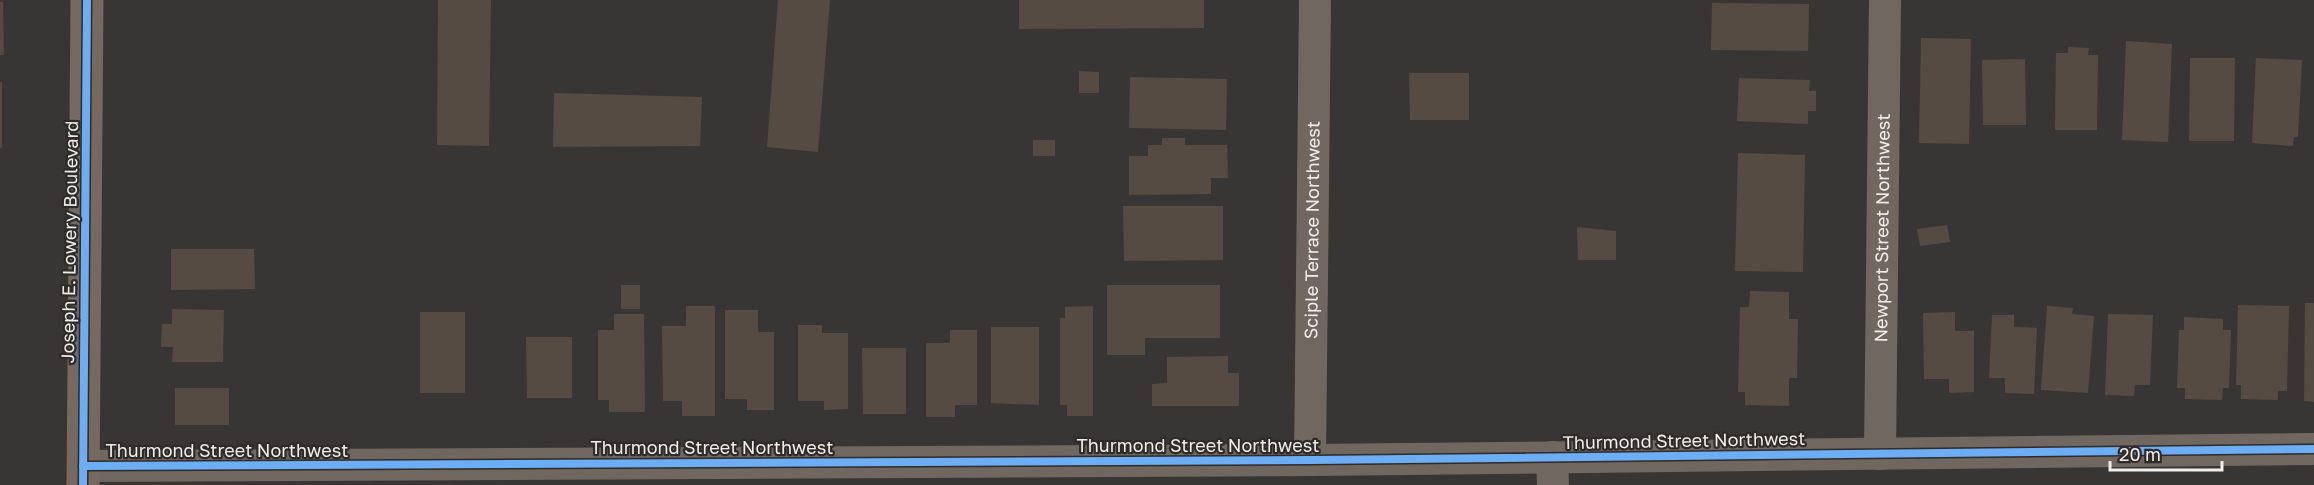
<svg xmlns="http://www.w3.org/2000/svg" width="2314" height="485" viewBox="0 0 2314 485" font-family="'Golos Text',sans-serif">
  <rect width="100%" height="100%" fill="#383634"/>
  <g fill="#564b43">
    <polygon points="438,0 491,0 489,146 437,145"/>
    <polygon points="778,0 830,0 818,152 767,147"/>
    <polygon points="1019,0 1204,0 1204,28 1019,29"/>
    <polygon points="0,2 3,2 4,55 0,55"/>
    <polygon points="1712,3 1809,4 1808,51 1711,50"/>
    <polygon points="1921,38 1971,39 1969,144 1919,143"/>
    <polygon points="2126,41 2172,44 2168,142 2122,140"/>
    <polygon points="2068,47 2089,48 2088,55 2098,55 2097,130 2055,130 2056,53 2068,53"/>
    <polygon points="2190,58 2235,58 2234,141 2189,141"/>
    <polygon points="2256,58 2302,60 2298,137 2294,137 2293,146 2252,143"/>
    <polygon points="2025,59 2026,125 1983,125 1982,60"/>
    <polygon points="1079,71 1099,72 1099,93 1079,93"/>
    <polygon points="1409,73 1469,73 1469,120 1410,120"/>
    <polygon points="1130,77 1227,79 1226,130 1129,128"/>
    <polygon points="1739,78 1810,80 1809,91 1816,91 1816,111 1808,111 1808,124 1737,121"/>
    <rect x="0" y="82" width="2" height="66"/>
    <polygon points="554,93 702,97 700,146 553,147"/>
    <polygon points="1162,138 1185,138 1185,145 1227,145 1228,178 1211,178 1211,194 1129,195 1129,156 1148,156 1148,145 1162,145"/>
    <rect x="1033" y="140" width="22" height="16"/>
    <polygon points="1738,153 1805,155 1803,272 1735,271"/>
    <polygon points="1123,206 1223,206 1223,260 1124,261"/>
    <polygon points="1947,225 1950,242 1920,246 1917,229"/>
    <polygon points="1577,227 1616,231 1616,260 1578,260"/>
    <polygon points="171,249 254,249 255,289 171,290"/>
    <rect x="621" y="285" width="19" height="24"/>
    <polygon points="1107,285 1220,285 1220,338 1145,338 1145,355 1107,355"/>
    <polygon points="1750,291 1789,292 1789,319 1798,319 1797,378 1789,378 1789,406 1745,405 1745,392 1738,392 1740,307 1749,307"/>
    <polygon points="2305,303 2314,303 2314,402 2304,401"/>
    <polygon points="2238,305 2289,306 2287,391 2278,391 2278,400 2241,399 2241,385 2236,385"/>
    <polygon points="686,306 715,306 715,416 682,416 682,401 663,401 662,326 686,326"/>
    <polygon points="1093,306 1093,416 1067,416 1067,405 1060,405 1060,318 1065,318 1065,307"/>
    <polygon points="2047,306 2073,308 2072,314 2094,316 2088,393 2041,390"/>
    <polygon points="172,309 224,310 223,362 172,362 173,347 161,347 162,324 172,324"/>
    <polygon points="725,310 758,310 758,332 774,332 774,410 747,410 747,399 725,399"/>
    <rect x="420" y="312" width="45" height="81"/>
    <polygon points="1955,312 1955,331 1974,331 1974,392 1949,393 1949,379 1924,379 1923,313"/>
    <polygon points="614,314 644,314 645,412 609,412 609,400 598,400 598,330 614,330"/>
    <polygon points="2108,314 2153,315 2150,385 2135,385 2134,396 2105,395"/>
    <polygon points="1992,315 2014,315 2014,327 2037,328 2034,394 2005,393 2005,378 1989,378"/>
    <polygon points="2184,317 2223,319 2223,330 2231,330 2229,388 2223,388 2222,400 2185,399 2185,388 2177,388 2179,330 2184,330"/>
    <polygon points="798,325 822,325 822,333 848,333 848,409 824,410 824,401 798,401"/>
    <polygon points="991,327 1039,327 1039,405 991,403"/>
    <polygon points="950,330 977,330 977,405 955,405 955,417 926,417 926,343 950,343"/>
    <polygon points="526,337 572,337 572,398 527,398"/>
    <polygon points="862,348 906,348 906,414 863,414"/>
    <polygon points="1228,356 1228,373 1239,373 1239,406 1152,406 1152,384 1167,383 1167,357"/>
    <rect x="175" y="388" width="54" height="37"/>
  </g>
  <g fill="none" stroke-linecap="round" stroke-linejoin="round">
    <g stroke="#706760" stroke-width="32">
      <path id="s1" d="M1880,454L1885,0"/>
      <polyline points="1552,457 1553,485"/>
      <path id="s2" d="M1310,460L1315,0"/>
      <polyline points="83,466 1310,460 2314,449"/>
    </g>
    <polyline stroke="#756960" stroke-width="33" points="83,485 87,0"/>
    <defs>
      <g id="cycleway">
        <polyline points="83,466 1310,460 2314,449"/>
        <polyline points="83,485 87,0"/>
      </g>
    </defs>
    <use href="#cycleway" stroke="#2f2b28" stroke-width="11"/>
    <use href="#cycleway" stroke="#6dadf4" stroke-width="8"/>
  </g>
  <g text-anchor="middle" stroke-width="4.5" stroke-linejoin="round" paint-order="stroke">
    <g font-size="18" fill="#f0edeb" stroke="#2f2b28">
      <text dy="6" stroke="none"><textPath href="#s1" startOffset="226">Newport Street Northwest</textPath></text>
      <text dy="6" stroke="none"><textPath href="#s2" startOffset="230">Sciple Terrace Northwest</textPath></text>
      <text transform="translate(70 242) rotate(-89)" y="6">Joseph E. Lowery Boulevard</text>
      <text transform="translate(1684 441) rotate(-1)" y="6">Thurmond Street Northwest</text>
      <text x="1198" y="452">Thurmond Street Northwest</text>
      <text x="712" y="454">Thurmond Street Northwest</text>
      <text x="227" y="457">Thurmond Street Northwest</text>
    </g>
  </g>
  <path d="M2110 461v9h112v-9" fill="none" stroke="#f0edeb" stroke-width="3"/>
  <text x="2119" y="461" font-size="18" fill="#f0edeb" stroke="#2f2b28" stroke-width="4.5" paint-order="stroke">20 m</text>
</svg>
